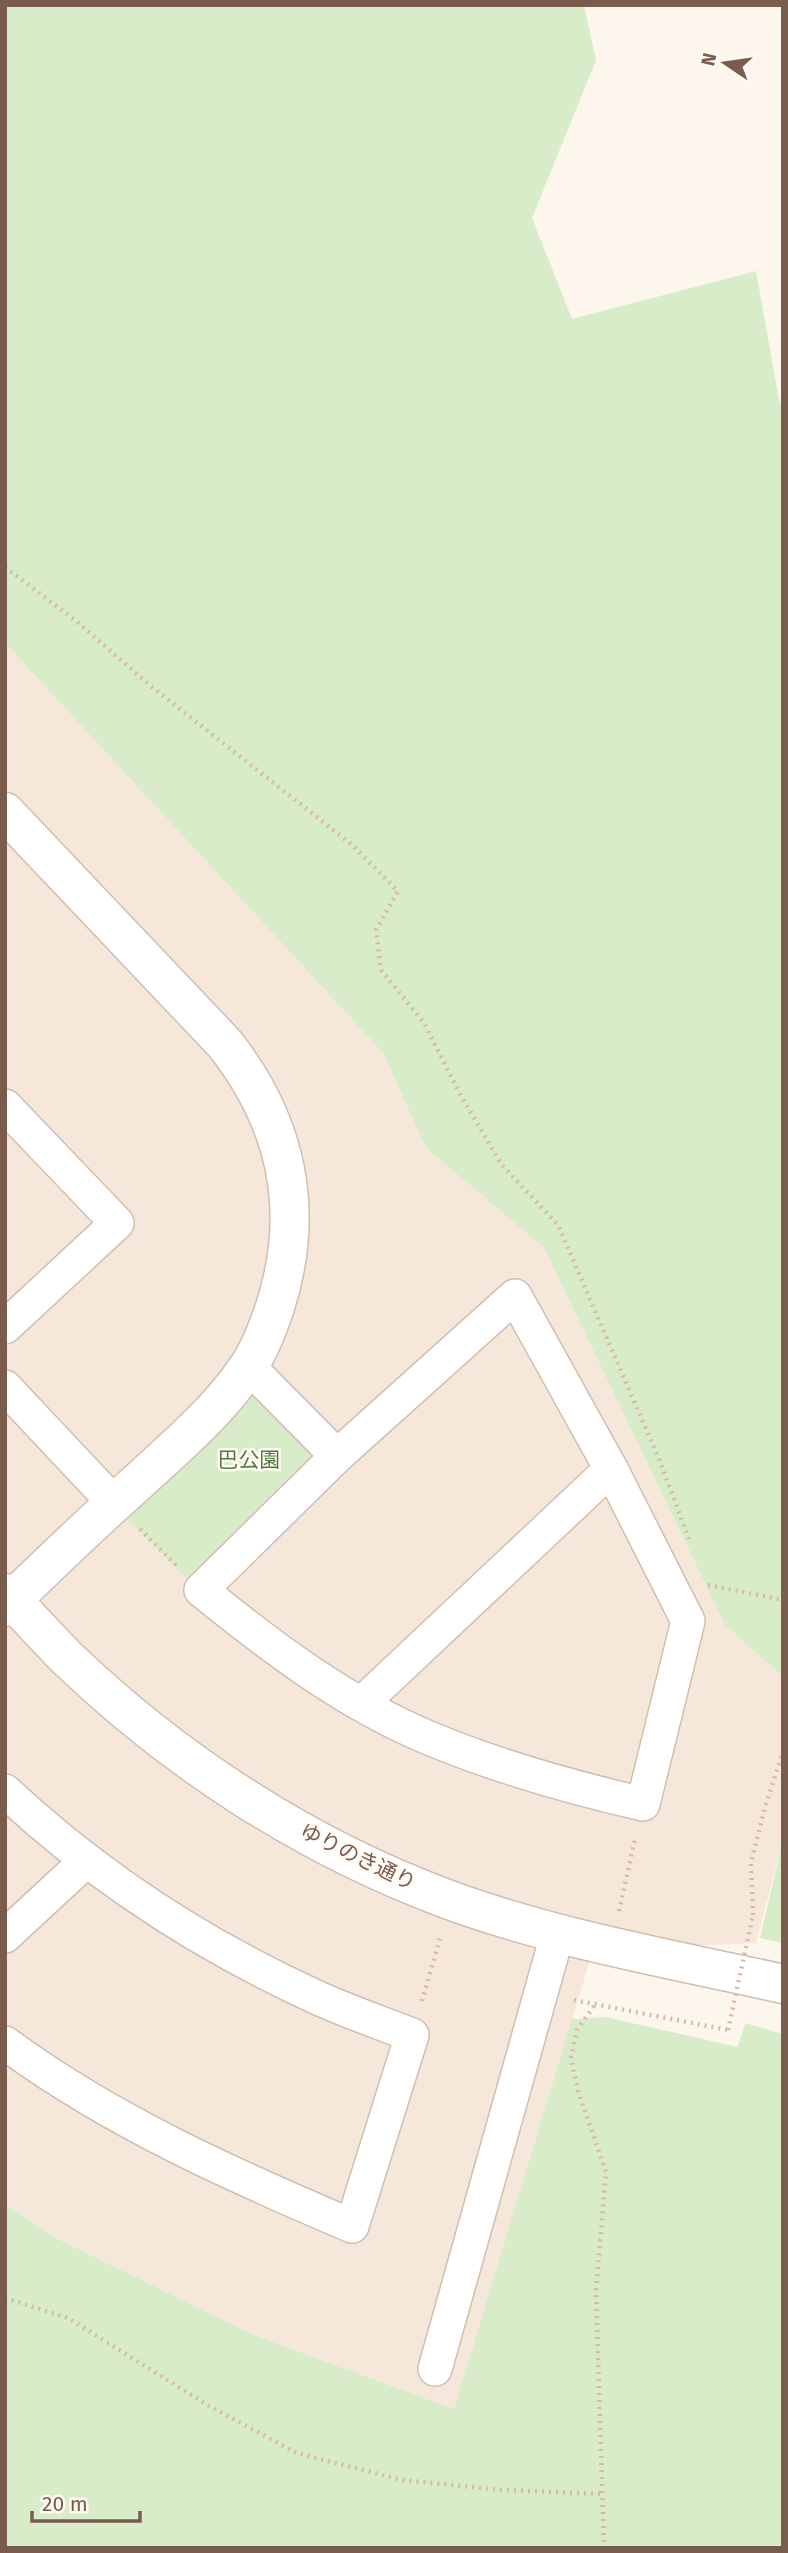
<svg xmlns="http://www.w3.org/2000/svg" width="788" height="2553" viewBox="0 0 788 2553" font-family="'Fira Sans','Noto Sans JP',sans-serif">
  <rect width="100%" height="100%" fill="#fdf6ec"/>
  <polygon fill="#f5e8da" points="5,643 383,1053 426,1148 544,1248 725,1625 783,1677 783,1839 756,1943 593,1950 454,2409 254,2335 56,2238 5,2204"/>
  <g fill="#d8ecc9">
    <polygon points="5,5 584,5 596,60 532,218 572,319 756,271 779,400 783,408 783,1677 725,1625 544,1248 426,1148 383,1053 5,643"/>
    <polygon points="253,1389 316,1461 189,1581 125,1516"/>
    <polygon points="783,1839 783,1943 760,1938"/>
    <polygon points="605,2017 738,2047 745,2023 783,2034 783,2548 5,2548 5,2204 56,2238 254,2335 454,2409 572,2019"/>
  </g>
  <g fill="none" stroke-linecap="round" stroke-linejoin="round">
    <defs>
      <g id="minor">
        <polyline points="5,1106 117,1223 5,1327"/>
        <path d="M515,1296L611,1469L688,1621L643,1804C570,1787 498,1767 429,1738C345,1703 271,1647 201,1590L337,1456Z"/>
        <polyline points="249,1367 337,1456"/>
        <polyline points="5,1387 114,1503"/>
        <polyline points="361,1704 611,1469"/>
        <path d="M5,1791C97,1877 204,1946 318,1998C349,2012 381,2023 412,2035L352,2226C232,2175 111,2121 5,2043"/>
        <polyline points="5,1936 86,1861"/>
        <polyline points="435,2369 558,1932"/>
      </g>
      <g id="tertiary">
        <path d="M5,812L225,1044C287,1123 306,1211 275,1307C268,1328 259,1352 246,1370C217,1412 178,1445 140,1480C94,1521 49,1564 5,1607"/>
        <path d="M5,1593C26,1614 46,1637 67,1658C174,1761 305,1846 444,1898C551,1938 672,1959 783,1984"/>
      </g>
    </defs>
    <use href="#minor" stroke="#d1beb0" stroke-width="36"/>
    <use href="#tertiary" stroke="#d1beb0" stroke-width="41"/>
    <g stroke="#d9b8a5" stroke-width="4.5" stroke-dasharray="2 5" stroke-linecap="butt">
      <polyline points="5,567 76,621 152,687 351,844 398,891 376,930 381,970 424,1023 459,1092 501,1164 558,1225 659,1459 689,1539"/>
      <polyline points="140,1529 176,1565"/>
      <polyline points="708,1585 783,1600"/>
      <polyline points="619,1911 635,1839"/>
      <polyline points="753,1915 751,1862 766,1804 783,1752"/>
      <polyline points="574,2000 728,2030"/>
      <polyline points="422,2001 441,1935"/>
      <polyline points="594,2006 577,2030 571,2058 578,2091 606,2172 596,2291 604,2548"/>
      <polyline points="5,2298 68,2318 209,2406 297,2453 402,2480 503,2490 604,2494"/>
    </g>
    <use href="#minor" stroke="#fff" stroke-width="33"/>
    <use href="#tertiary" stroke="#fff" stroke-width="38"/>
    <polyline stroke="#d9b8a5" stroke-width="4.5" stroke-dasharray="2 5" stroke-linecap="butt" points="728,2030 753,1915"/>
  </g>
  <g text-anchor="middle" stroke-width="5" stroke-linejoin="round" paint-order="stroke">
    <g font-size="21" fill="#537a41" stroke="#fffaf3">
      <text x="249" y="1467">巴公園</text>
    </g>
    <g font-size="21" fill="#7a5c4d" stroke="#fffaf3">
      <text transform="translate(358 1857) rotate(26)" y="7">ゆりのき通り</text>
    </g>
  </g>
  <rect width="788" height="2553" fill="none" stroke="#7a5c4d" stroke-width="14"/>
  <g transform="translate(725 63) rotate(283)" stroke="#fffaf3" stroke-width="5" paint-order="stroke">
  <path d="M0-5L12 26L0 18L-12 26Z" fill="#7a5c4d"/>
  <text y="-10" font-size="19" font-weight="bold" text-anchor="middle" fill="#7a5c4d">N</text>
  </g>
  <path d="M32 2511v10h108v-10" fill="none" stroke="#7a5c4d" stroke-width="3.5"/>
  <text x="42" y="2511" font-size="21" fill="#7a5c4d" stroke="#fffaf3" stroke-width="5" paint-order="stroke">20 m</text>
</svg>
